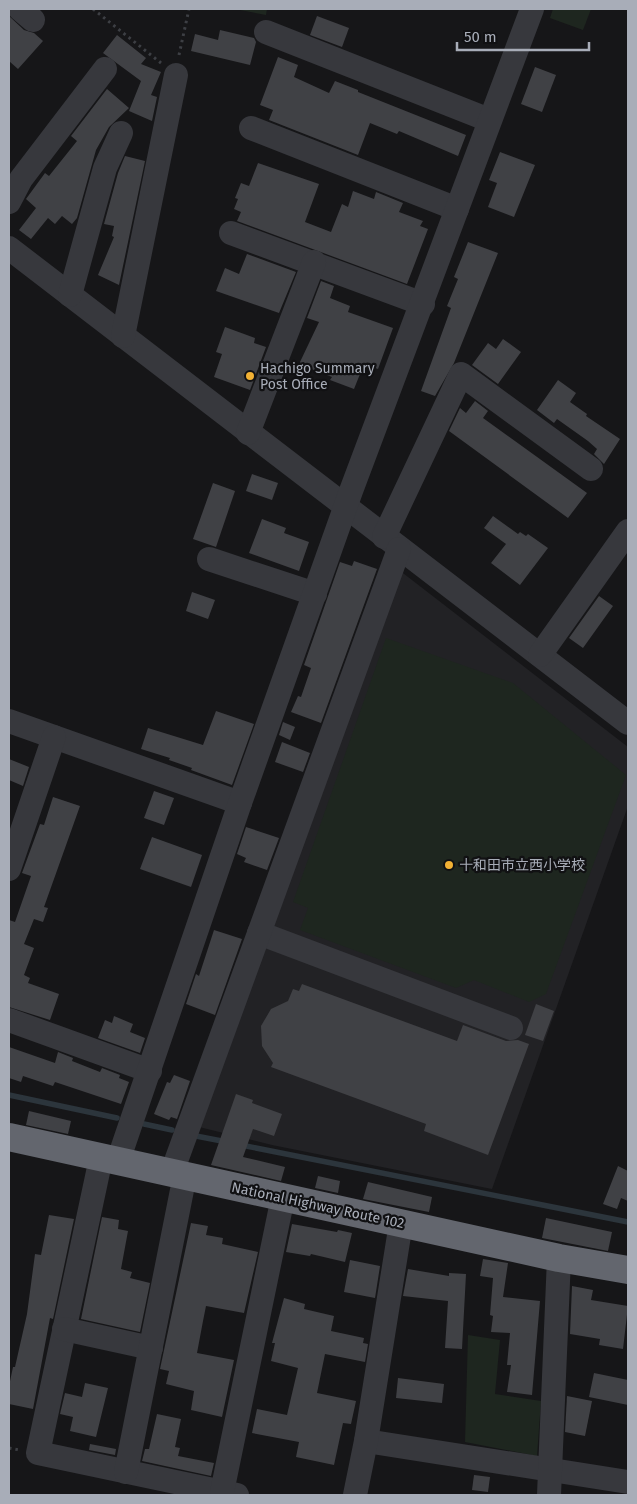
<svg xmlns="http://www.w3.org/2000/svg" width="637" height="1504" viewBox="0 0 637 1504" font-family="'Fira Sans','Noto Sans JP',sans-serif">
  <rect width="100%" height="100%" fill="#161618"/>
  <polygon fill="#222225" points="399,570 628,747 628,806 492,1189 272,1145 195,1126"/>
  <g fill="#1e261f">
    <polygon points="235,9 267,9 266,15"/>
    <polygon points="553,9 591,9 583,30 550,18"/>
    <polygon points="386,638 513,683 626,775 546,994 529,1002 474,980 456,988 300,930 308,908 293,902"/>
    <polygon points="468,1335 500,1340 495,1394 541,1401 537,1456 465,1442"/>
  </g>
  <g fill="none" stroke-linecap="round" stroke-linejoin="round">
    <g stroke="#2c353c" stroke-width="5.5">
      <polyline points="9,1095 117,1118"/>
      <polyline points="144,1124 172,1130"/>
      <polyline points="196,1136 227,1142"/>
      <polyline points="241,1145 628,1222"/>
    </g>
  </g>
  <g fill="#404145">
    <polygon points="9,16 24,30 34,33 43,41 18,69 9,61"/>
    <polygon points="317,16 349,28 342,47 310,35"/>
    <polygon points="220,30 254,38 256,42 250,65 191,51 195,34 218,40"/>
    <polygon points="117,35 146,58 141,64 161,72 151,95 157,97 152,121 129,111 141,81 103,53"/>
    <polygon points="278,57 298,65 294,77 329,93 335,81 358,90 358,92 466,135 458,156 399,131 397,134 370,123 358,155 269,120 273,110 260,105"/>
    <polygon points="535,67 556,75 542,112 521,104"/>
    <polygon points="107,89 129,108 109,127 96,150 77,218 72,224 62,216 55,224 48,218 31,239 19,230 36,208 26,199 45,173 49,176 77,141 71,136"/>
    <polygon points="500,152 535,165 514,217 488,207 497,183 489,180"/>
    <polygon points="125,156 145,161 119,285 98,275 114,237 112,236 114,226 104,224 118,173"/>
    <polygon points="258,163 319,184 305,222 331,232 342,204 348,207 353,191 374,199 376,192 403,203 399,212 423,221 420,226 428,229 407,284 237,221 241,212 234,209 238,199 235,198 241,183 249,186"/>
    <polygon points="468,242 498,253 454,363 435,396 421,391 451,308 447,306 458,279 454,277"/>
    <polygon points="247,254 296,272 279,313 216,291 225,268 239,274"/>
    <polygon points="321,281 334,286 330,298 350,306 348,312 393,328 378,369 364,364 354,389 330,380 332,377 301,365 300,362 319,322 307,318"/>
    <polygon points="225,327 255,338 254,343 266,347 250,390 214,377 222,354 216,352"/>
    <polygon points="503,339 521,352 498,384 472,365 488,343 496,349"/>
    <polygon points="558,380 576,393 570,402 587,414 586,416 620,439 604,464 594,454 597,449 588,441 557,419 554,423 537,410"/>
    <polygon points="475,401 488,411 483,418 587,493 568,518 449,431 460,408 466,413"/>
    <polygon points="252,474 278,483 272,500 246,491"/>
    <polygon points="213,483 235,491 216,547 193,539"/>
    <polygon points="493,516 518,534 520,532 526,536 528,534 548,548 520,585 491,563 506,544 484,528"/>
    <polygon points="262,519 286,528 284,533 309,542 299,571 249,553"/>
    <polygon points="354,561 377,569 321,723 291,712 298,696 301,697 311,668 304,665 340,562 352,566"/>
    <polygon points="192,592 215,600 208,619 186,611"/>
    <polygon points="599,596 613,606 583,648 569,638"/>
    <polygon points="216,711 254,724 232,785 191,770 192,768 169,760 170,758 141,749 148,728 203,745"/>
    <polygon points="283,722 295,727 290,740 279,735"/>
    <polygon points="282,742 310,753 303,772 275,762"/>
    <polygon points="9,759 29,767 23,786 9,780"/>
    <polygon points="154,791 174,798 164,825 144,818"/>
    <polygon points="53,797 80,806 44,907 48,908 43,922 34,919 24,944 34,948 24,975 30,978 28,983 59,994 50,1020 9,1007 9,920 15,922 31,876 22,873 40,824 44,825"/>
    <polygon points="246,827 279,838 267,870 244,862 246,858 237,854"/>
    <polygon points="152,837 202,855 191,887 140,869"/>
    <polygon points="214,930 242,939 215,1015 186,1004 196,974 199,976"/>
    <polygon points="302,984 457,1041 463,1025 506,1041 518,1040 529,1044 488,1155 424,1131 426,1124 271,1067 273,1063 262,1046 261,1026 271,1009 288,1001 293,989 299,991"/>
    <polygon points="536,1004 554,1011 543,1041 525,1035"/>
    <polygon points="114,1016 133,1024 130,1032 145,1038 140,1053 98,1038 105,1020 112,1023"/>
    <polygon points="9,1047 55,1063 58,1052 73,1058 72,1061 100,1072 102,1068 120,1075 119,1078 129,1082 121,1104 55,1082 53,1086 23,1076 21,1082 9,1078"/>
    <polygon points="174,1075 190,1081 177,1119 171,1117 169,1120 154,1114 167,1082 170,1083"/>
    <polygon points="236,1094 253,1100 252,1103 282,1114 274,1136 253,1129 243,1157 285,1167 281,1181 211,1165"/>
    <polygon points="29,1111 71,1121 68,1134 26,1125"/>
    <polygon points="618,1166 628,1171 628,1201 621,1198 617,1209 603,1204"/>
    <polygon points="318,1176 340,1181 338,1193 315,1188"/>
    <polygon points="368,1182 432,1197 429,1212 363,1199"/>
    <polygon points="49,1215 74,1219 53,1319 50,1318 33,1409 9,1404 9,1386 13,1367 15,1367 27,1314 35,1254 41,1255"/>
    <polygon points="102,1217 119,1220 118,1229 128,1231 121,1269 132,1272 130,1278 150,1283 140,1332 81,1319"/>
    <polygon points="546,1218 612,1232 608,1251 542,1238"/>
    <polygon points="191,1223 208,1226 206,1235 223,1238 222,1244 258,1252 244,1313 206,1306 203,1321 197,1353 234,1360 222,1417 191,1410 194,1391 166,1384 169,1371 160,1369"/>
    <polygon points="292,1224 337,1232 338,1230 352,1233 345,1262 311,1254 310,1256 286,1252"/>
    <polygon points="483,1259 508,1263 503,1297 540,1301 532,1395 507,1392 511,1365 507,1365 510,1333 491,1332 493,1316 490,1315 493,1278 480,1276"/>
    <polygon points="350,1260 380,1266 375,1298 344,1292"/>
    <polygon points="408,1269 449,1276 449,1273 466,1274 462,1349 445,1348 448,1301 403,1296"/>
    <polygon points="572,1286 593,1290 591,1300 628,1306 623,1349 599,1345 600,1339 570,1334"/>
    <polygon points="284,1298 305,1304 304,1309 334,1316 331,1331 364,1338 363,1343 368,1344 365,1362 325,1354 317,1393 356,1401 351,1424 343,1423 334,1465 296,1457 299,1442 252,1433 257,1409 287,1415 298,1368 271,1361 275,1343 272,1343"/>
    <polygon points="594,1373 628,1380 628,1405 589,1397"/>
    <polygon points="398,1378 444,1384 442,1403 396,1398"/>
    <polygon points="85,1383 108,1388 96,1437 70,1431 73,1417 60,1414 65,1393 82,1397"/>
    <polygon points="567,1396 592,1401 585,1436 565,1432"/>
    <polygon points="157,1414 181,1419 175,1447 180,1448 178,1456 214,1463 211,1476 142,1461 145,1449 149,1449"/>
    <polygon points="90,1444 116,1449 115,1455 89,1450"/>
    <polygon points="474,1475 490,1477 488,1492 472,1490"/>
  </g>
  <g fill="none" stroke-linecap="round" stroke-linejoin="round">
    <g stroke="#3d3f44" stroke-width="3" stroke-dasharray="2.5 4" stroke-linecap="butt">
      <polyline points="93,9 161,63"/>
      <polyline points="179,55 189,9"/>
      <polyline points="9,1448 20,1450"/>
    </g>
    <g stroke="#37383d" stroke-width="24">
      <polyline points="20,9 33,20"/>
      <polyline points="266,32 489,120"/>
      <polyline points="251,128 457,209"/>
      <polyline points="9,202 21,179 105,69"/>
      <polyline points="231,233 423,304"/>
      <polyline points="9,248 628,723"/>
      <polyline points="70,295 105,168 121,133"/>
      <polyline points="123,336 176,75"/>
      <polyline points="248,433 314,262"/>
      <polyline points="384,537 461,374 591,469"/>
      <polyline points="209,559 315,594"/>
      <polyline points="540,655 628,531"/>
      <polyline points="9,721 240,803"/>
      <polyline points="9,869 54,737"/>
      <polyline points="259,933 511,1028"/>
      <polyline points="9,1020 150,1071"/>
      <polyline points="101,1158 38,1453 237,1495"/>
      <polyline points="118,1161 240,803 351,491 532,9"/>
      <polyline points="172,1172 399,549"/>
      <polyline points="64,1329 151,1348"/>
      <polyline points="366,1441 628,1482"/>
      <polyline points="126,1472 185,1175"/>
      <polyline points="222,1492 283,1197"/>
      <polyline points="355,1495 366,1441 401,1223"/>
      <polyline points="549,1495 559,1258"/>
    </g>
    <polyline stroke="#63666e" stroke-width="28" points="9,1137 559,1258 628,1270"/>
  </g>
  <g fill="#f2b134" stroke="#111113" stroke-width="2">
    <circle cx="250" cy="376" r="5"/>
    <circle cx="449" cy="865" r="5"/>
  </g>
  <g text-anchor="middle" stroke-width="4.5" stroke-linejoin="round" paint-order="stroke">
    <g font-size="14" fill="#a8adb8" stroke="#111113" text-anchor="start">
      <text x="260" y="373">Hachigo Summary<tspan x="260" dy="16">Post Office</tspan></text>
      <text x="459" y="870">十和田市立西小学校</text>
    </g>
    <g font-size="14" fill="#a8adb8" stroke="#111113">
      <text transform="translate(318 1205) rotate(12)" y="5">National Highway Route 102</text>
    </g>
  </g>
  <rect width="637" height="1504" fill="none" stroke="#a8adb8" stroke-width="20"/>
  <path d="M457 42v8h132v-8" fill="none" stroke="#a8adb8" stroke-width="2.5"/>
  <text x="464" y="42" font-size="15" fill="#a8adb8" stroke="#111113" stroke-width="4" paint-order="stroke">50 m</text>
</svg>
